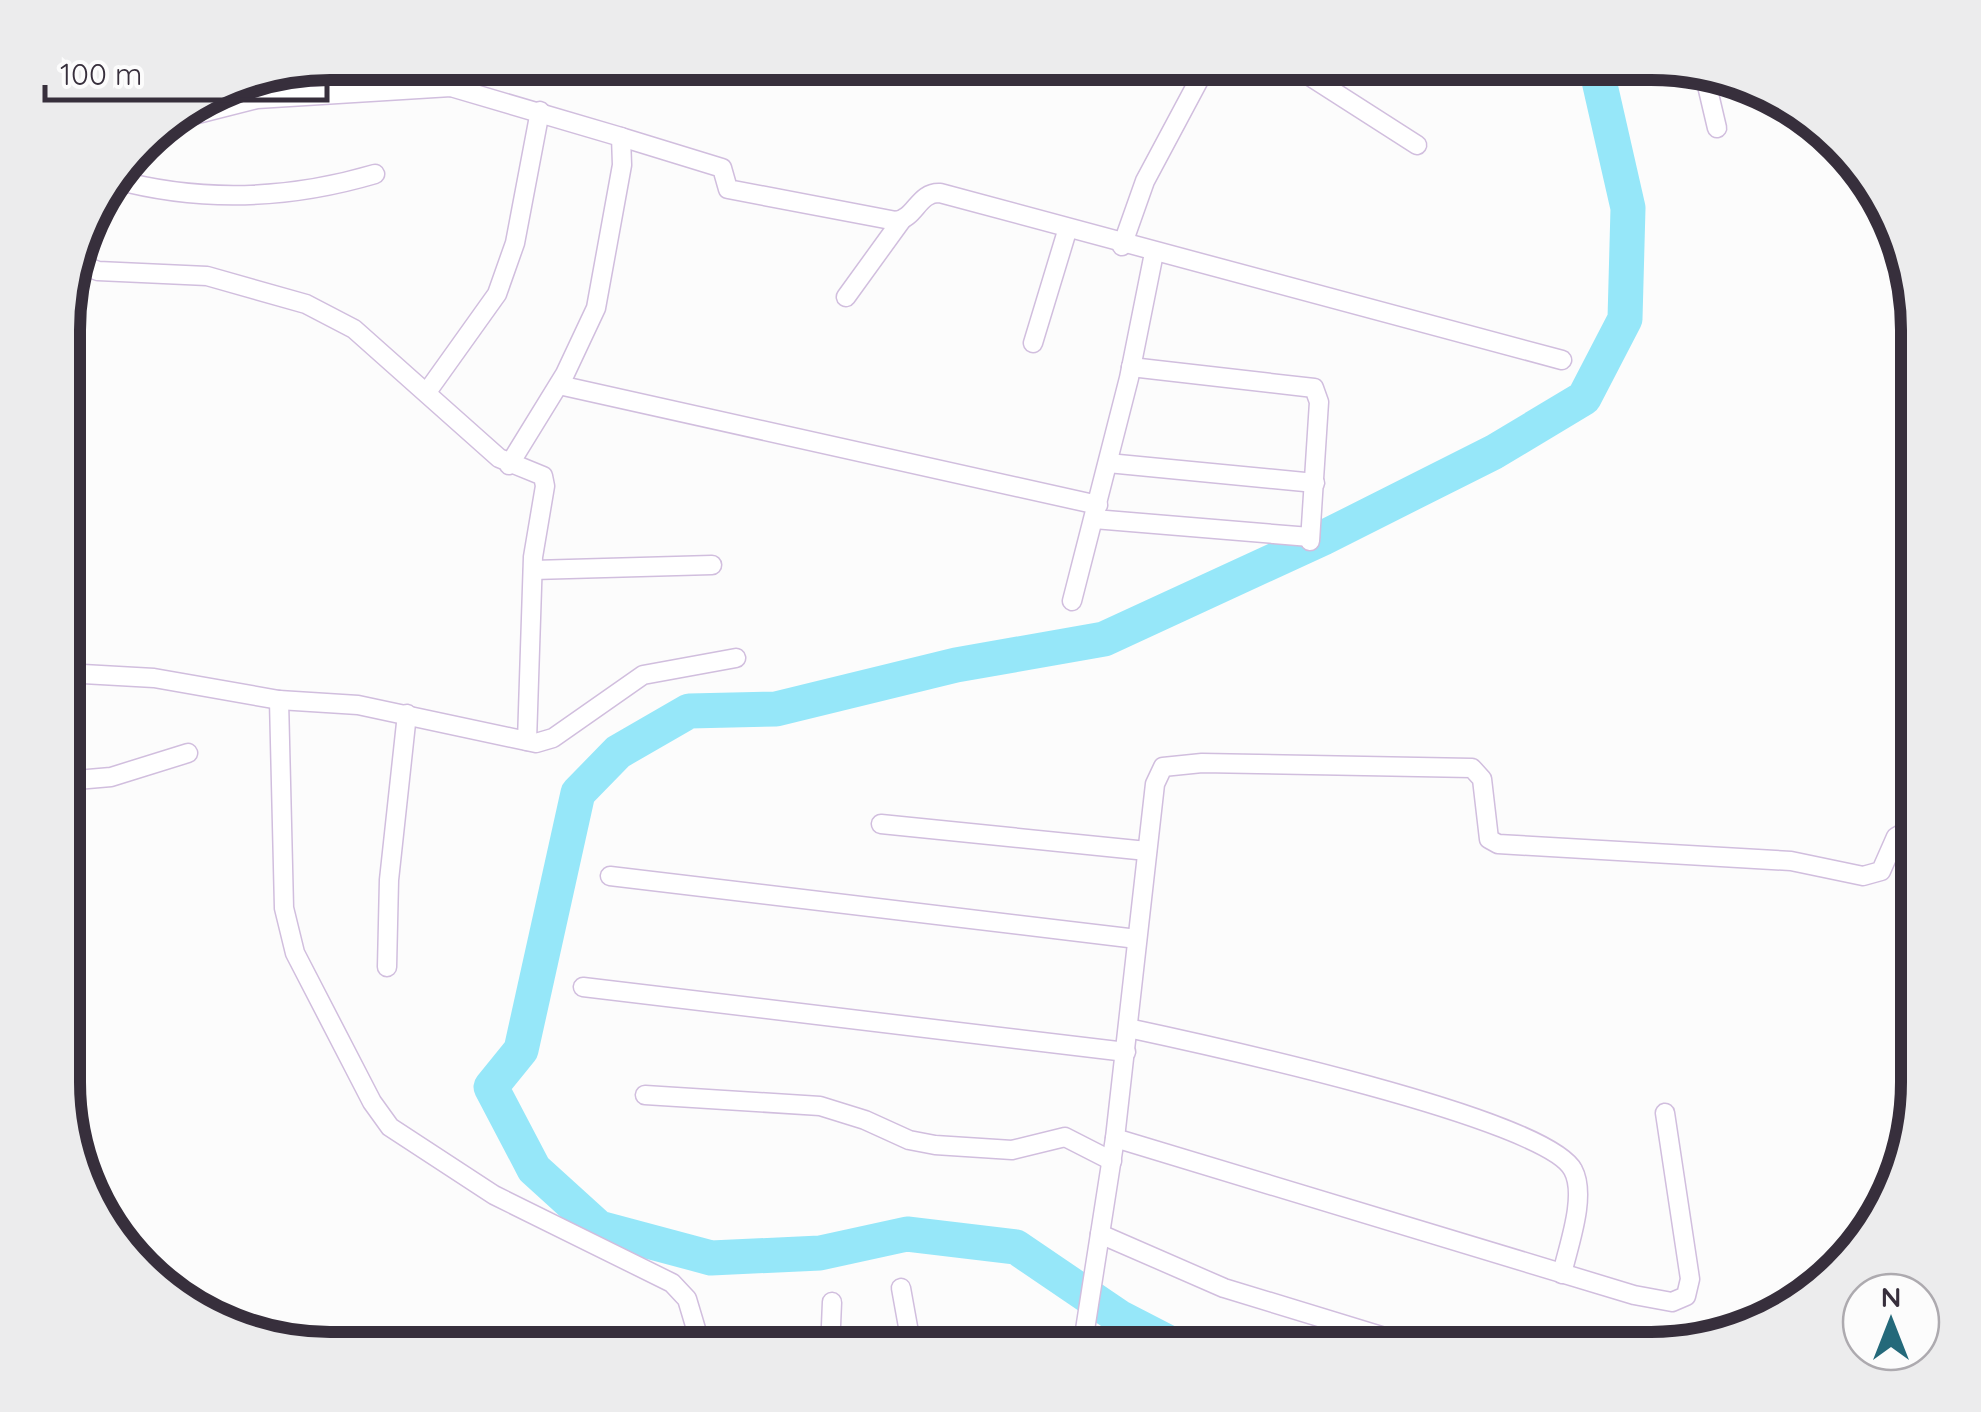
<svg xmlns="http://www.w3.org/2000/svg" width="1981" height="1412" viewBox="0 0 1981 1412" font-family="Quicksand,sans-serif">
  <rect width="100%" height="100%" fill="#fcfcfc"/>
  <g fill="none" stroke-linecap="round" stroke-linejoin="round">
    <polyline stroke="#96e7f9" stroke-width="35" points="1181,1349 1119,1317 1016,1247 907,1234 820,1253 711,1258 599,1228 534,1169 491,1087 521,1050 578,793 618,752 689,711 776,709 956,665 1104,639 1323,538 1494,452 1584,398 1625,319 1628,208 1595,63"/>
    <defs>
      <g id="minor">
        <polyline points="1289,63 1417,145"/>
        <polyline points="1705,77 1717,128"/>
        <polyline points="451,87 453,63"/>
        <polyline points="166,122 257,99 451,87 621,137 622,165 596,308 565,374 509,465"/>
        <path d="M621,137L722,168L728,189L896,221C916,218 918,192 940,193L1562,360"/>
        <path d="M113,179C201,203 287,200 375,174"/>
        <polyline points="1122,246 1145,181 1208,63"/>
        <polyline points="78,256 85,266 98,271 207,276 306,304 354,329 499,458 543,476 545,486 533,557 527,741"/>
        <polyline points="846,297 901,221"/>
        <polyline points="1033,343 1067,231"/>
        <polyline points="1131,367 1314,388 1319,402 1310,541"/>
        <polyline points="559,385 1098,505"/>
        <polyline points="427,392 497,294 515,243 540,111"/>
        <polyline points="1108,463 1315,483"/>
        <polyline points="1094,519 1310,537"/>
        <polyline points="533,570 712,565"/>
        <polyline points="1072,601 1129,378 1154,253"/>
        <polyline points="65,673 154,678 279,700 358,705 536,743 553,738 643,675 736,658"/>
        <polyline points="279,700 284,908 295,953 372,1102 390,1127 494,1195 672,1283 687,1299 702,1349"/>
        <polyline points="65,781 111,777 188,753"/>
        <polyline points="881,824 1147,851"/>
        <polyline points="610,876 1137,939"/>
        <polyline points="387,967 389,880 407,714"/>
        <polyline points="583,987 1126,1052"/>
        <path d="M1128,1028C1198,1043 1547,1118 1573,1170C1587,1196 1568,1247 1562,1274"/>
        <polyline points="645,1095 820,1106 865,1120 909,1140 935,1145 1012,1150 1065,1137 1112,1161"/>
        <polyline points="1115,1138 1634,1295 1672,1302 1686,1296 1690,1279 1665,1113"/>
        <polyline points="1100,1234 1224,1288 1424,1349"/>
        <polyline points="901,1288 912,1349"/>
        <polyline points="830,1349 832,1302"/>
        <polyline points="1082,1349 1115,1138 1155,784 1163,767 1202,763 1472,768 1482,779 1489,839 1498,844 1791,861 1863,876 1881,871 1896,837 1918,824"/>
      </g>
    </defs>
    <use href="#minor" stroke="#d1bede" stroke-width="21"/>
    <use href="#minor" stroke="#fff" stroke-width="18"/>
  </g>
  <path d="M0 0H1981V1412H0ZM330 80H1651A250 250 0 0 1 1901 330V1082A250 250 0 0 1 1651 1332H330A250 250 0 0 1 80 1082V330A250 250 0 0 1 330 80Z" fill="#ececed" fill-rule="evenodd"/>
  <path fill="none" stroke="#372f3c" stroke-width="12" d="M330 80H1651A250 250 0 0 1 1901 330V1082A250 250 0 0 1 1651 1332H330A250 250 0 0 1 80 1082V330A250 250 0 0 1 330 80Z"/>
  <g transform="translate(1891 1322)"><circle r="48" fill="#fcfcfc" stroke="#adaaaf" stroke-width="2.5"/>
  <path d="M0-8L18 38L0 25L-18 38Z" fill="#24697a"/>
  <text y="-15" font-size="28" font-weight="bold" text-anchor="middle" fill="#372f3c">N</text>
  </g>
  <path d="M45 85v15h282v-15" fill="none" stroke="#372f3c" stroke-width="5"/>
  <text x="60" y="85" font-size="30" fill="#372f3c" stroke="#fcfcfc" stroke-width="8" paint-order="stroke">100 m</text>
</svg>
